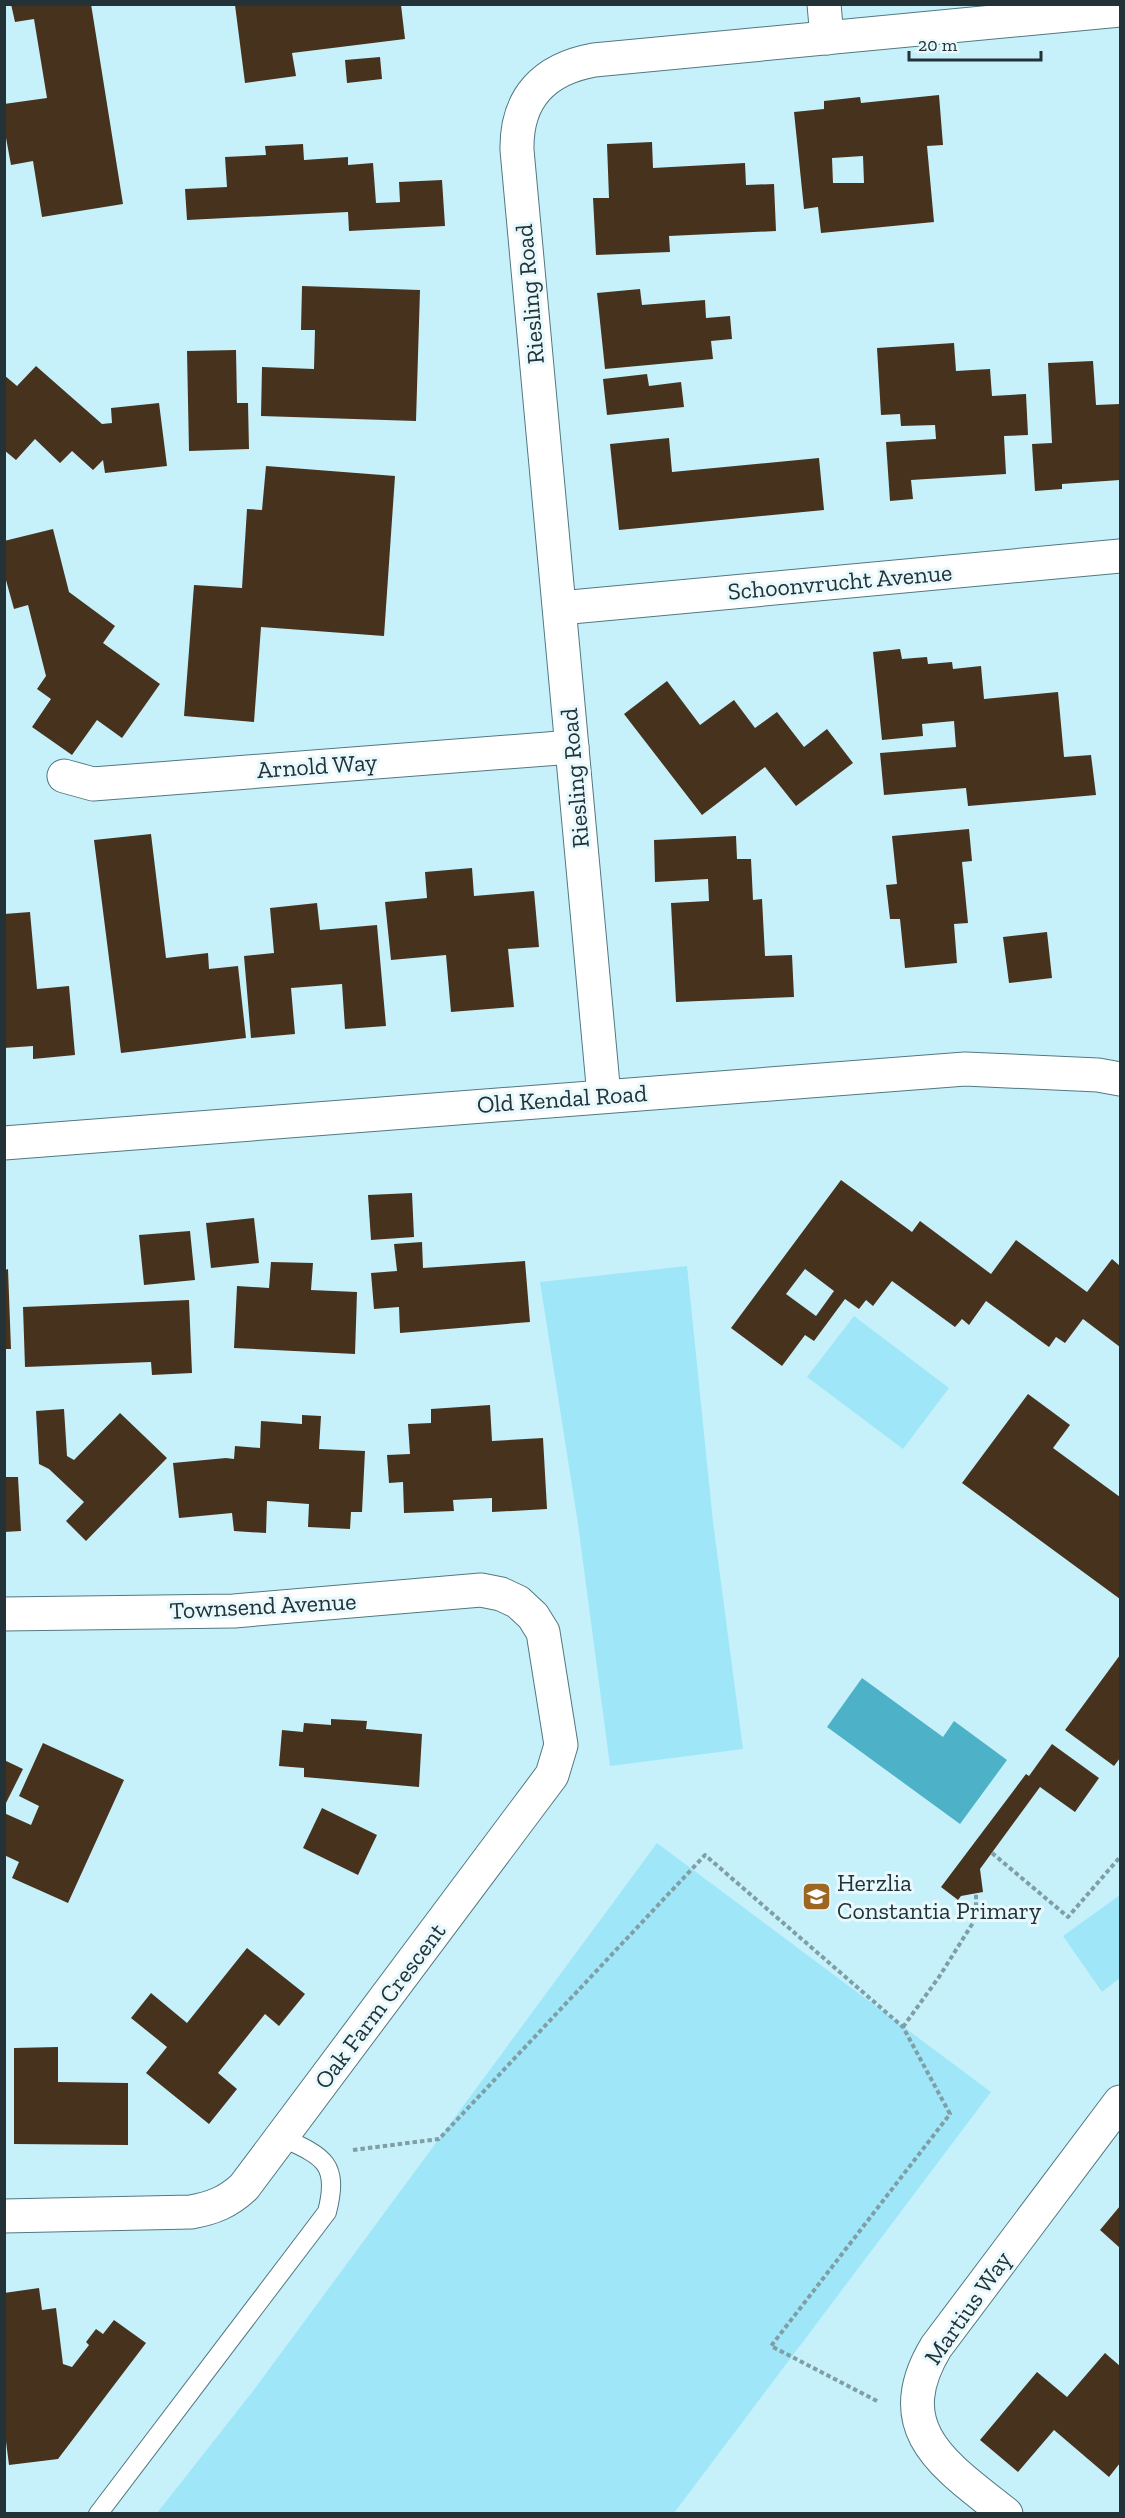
<svg xmlns="http://www.w3.org/2000/svg" width="1125" height="2518" viewBox="0 0 1125 2518" font-family="'Zilla Slab',serif">
  <rect width="100%" height="100%" fill="#c7f1fa"/>
  <g fill="#9fe7f8">
    <polygon points="687,1266 713,1522 743,1749 610,1766 578,1524 540,1282"/>
    <polygon points="854,1316 949,1388 903,1449 807,1377"/>
    <polygon points="657,1843 991,2092 674,2513 157,2513 253,2391"/>
    <polygon points="1120,1895 1120,1978 1102,1992 1063,1936"/>
  </g>
  <polygon fill="#4db2c7" points="862,1678 943,1737 954,1721 1007,1760 960,1824 827,1727"/>
  <g fill="#47331d" fill-rule="evenodd">
    <polygon points="11,4 91,4 123,204 42,217 33,161 11,165 4,127 4,104 47,98 34,19 15,22"/>
    <polygon points="235,5 401,5 405,39 292,53 296,76 245,83"/>
    <polygon points="380,57 382,79 347,83 345,60"/>
    <path d="M939,95L943,145L927,146L934,222L821,233L818,207L804,209L794,112L824,109V101L860,97L861,103ZM863,156L864,183H833L832,158Z"/>
    <polygon points="652,142 653,168 745,163 746,185 774,184 776,231 669,236 670,252 596,255 593,198 609,198 607,144"/>
    <polygon points="303,144 304,160 348,157 348,165 373,163 376,203 400,202 399,182 442,180 445,226 349,231 348,212 187,220 185,189 227,187 225,157 266,155 265,146"/>
    <polygon points="302,286 420,290 416,421 261,416 262,367 314,369 315,330 301,330"/>
    <polygon points="640,289 642,305 705,300 706,318 730,316 732,339 711,341 713,359 605,369 597,293"/>
    <polygon points="954,343 956,371 990,369 992,396 1026,394 1028,435 1004,436 1006,474 911,480 913,499 890,501 886,442 936,439 935,425 901,426 900,414 881,415 877,348"/>
    <polygon points="236,350 237,403 248,403 249,449 189,451 187,351"/>
    <polygon points="1093,361 1096,405 1120,404 1120,480 1062,484 1062,489 1035,491 1032,444 1052,443 1048,363"/>
    <polygon points="36,366 102,424 112,423 111,408 159,403 167,466 105,473 103,460 93,470 72,451 60,463 35,439 16,460 4,450 4,375 17,386"/>
    <polygon points="647,374 649,386 681,382 684,407 607,415 603,379"/>
    <polygon points="669,438 672,472 819,458 824,510 619,530 610,444"/>
    <polygon points="266,466 395,476 384,636 261,627 254,722 184,716 194,585 242,588 247,509 262,510"/>
    <polygon points="53,529 69,592 115,626 103,643 160,684 122,738 97,720 72,755 32,727 51,699 37,689 46,676 28,605 14,609 4,573 4,541"/>
    <polygon points="900,649 902,659 927,657 928,664 952,662 953,669 981,666 984,699 1058,692 1064,757 1091,755 1096,795 968,806 966,788 884,795 880,753 956,747 954,721 922,724 923,736 882,740 873,652"/>
    <polygon points="667,681 700,725 734,700 755,728 777,712 804,747 827,729 853,763 796,806 765,767 702,815 624,714"/>
    <polygon points="969,829 972,861 962,862 968,923 954,924 957,963 905,968 900,919 890,919 886,885 897,884 892,836"/>
    <polygon points="151,834 166,958 208,953 209,969 238,966 246,1038 121,1053 94,840"/>
    <polygon points="736,836 737,859 751,859 753,900 762,899 765,956 792,955 794,997 676,1002 671,903 709,901 708,879 655,882 654,840"/>
    <polygon points="472,868 474,896 534,891 539,947 508,949 514,1007 451,1012 446,955 391,960 385,902 427,898 425,872"/>
    <polygon points="317,903 320,930 377,925 386,1026 345,1029 342,984 291,988 295,1034 251,1038 244,956 274,953 270,908"/>
    <polygon points="30,912 37,989 69,986 75,1055 33,1059 33,1046 4,1048 4,914"/>
    <polygon points="1047,932 1052,978 1009,983 1003,937"/>
    <path d="M841,1180L912,1232L920,1221L991,1274L1016,1240L1087,1292L1112,1259L1120,1266V1347L1083,1319L1065,1343L1056,1337L1049,1347L986,1301L969,1325L962,1319L955,1327L892,1281L873,1306L866,1300L859,1309L845,1299L814,1341L805,1335L782,1366L731,1328ZM805,1269L834,1291L816,1316L786,1294Z"/>
    <polygon points="412,1193 414,1237 371,1240 368,1195"/>
    <polygon points="254,1218 259,1263 211,1268 206,1223"/>
    <polygon points="190,1231 195,1280 144,1285 139,1235"/>
    <polygon points="422,1242 423,1268 525,1261 530,1322 400,1333 399,1307 374,1309 371,1273 397,1271 394,1244"/>
    <polygon points="271,1262 313,1263 311,1290 357,1292 355,1354 234,1348 237,1286 269,1288"/>
    <polygon points="8,1269 11,1349 5,1349 5,1270"/>
    <polygon points="189,1300 192,1373 152,1375 151,1362 25,1367 23,1307"/>
    <polygon points="1028,1394 1070,1425 1053,1448 1120,1497 1120,1599 962,1483"/>
    <polygon points="490,1405 492,1441 543,1438 547,1509 492,1512 492,1498 453,1500 454,1511 404,1513 403,1482 389,1483 387,1455 410,1454 408,1424 431,1423 431,1409"/>
    <polygon points="64,1409 67,1456 74,1460 120,1413 167,1458 86,1541 66,1521 84,1502 49,1469 39,1464 36,1411"/>
    <polygon points="302,1415 321,1416 319,1449 365,1451 362,1512 351,1512 350,1529 308,1527 309,1504 267,1501 266,1533 234,1531 232,1513 179,1518 173,1463 226,1458 234,1459 235,1446 260,1448 261,1421 302,1424"/>
    <polygon points="4,1477 18,1477 21,1531 4,1532"/>
    <polygon points="1120,1655 1120,1758 1114,1766 1065,1730"/>
    <polygon points="331,1719 367,1721 366,1729 422,1734 419,1787 304,1777 304,1768 279,1766 282,1730 303,1732 304,1723 331,1725"/>
    <polygon points="43,1743 124,1780 68,1903 12,1878 19,1862 4,1855 4,1813 31,1825 39,1806 19,1796"/>
    <polygon points="1052,1744 1099,1778 1075,1812 1040,1787 980,1869 983,1892 961,1896 958,1900 941,1887 1026,1774 1029,1776"/>
    <polygon points="4,1760 23,1769 4,1807"/>
    <polygon points="322,1808 377,1835 358,1875 303,1848"/>
    <polygon points="247,1948 305,1994 279,2026 265,2014 218,2073 237,2089 209,2124 146,2073 167,2047 131,2018 151,1993 187,2023"/>
    <polygon points="58,2047 58,2082 128,2083 128,2145 14,2144 14,2048"/>
    <polygon points="1120,2206 1120,2248 1100,2230"/>
    <polygon points="39,2288 42,2310 56,2308 63,2364 72,2367 89,2345 86,2342 96,2329 103,2334 114,2320 146,2343 58,2459 9,2465 4,2426 4,2293"/>
    <polygon points="1105,2353 1120,2366 1120,2463 1109,2477 1054,2430 1018,2472 980,2440 1037,2372 1067,2397"/>
  </g>
  <g fill="none" stroke-linecap="round" stroke-linejoin="round">
    <defs>
      <path id="service" d="M98,2514L327,2212C340,2162 322,2156 281,2137"/>
      <g id="minor">
        <polyline points="824,4 827,38"/>
        <polyline points="560,608 1120,556"/>
        <polyline points="64,776 93,784 572,747"/>
        <path d="M604,1096L517,150C516,98 544,69 594,60L1120,10"/>
        <polyline points="4,1143 965,1069 1098,1075 1120,1079"/>
        <path d="M4,1614L234,1611L481,1590L501,1594L518,1602L533,1616L543,1632L561,1745L552,1775L244,2187C228,2202 213,2208 191,2212L4,2216"/>
        <path d="M1006,2514C946,2466 886,2430 936,2347L1120,2102"/>
      </g>
    </defs>
    <use href="#service" stroke="#527880" stroke-width="20"/>
    <use href="#minor" stroke="#527880" stroke-width="35"/>
    <g stroke="#7f9ea5" stroke-width="4" stroke-dasharray="4.5 3" stroke-linecap="butt">
      <polyline points="992,1853 1068,1917 1120,1857"/>
      <polyline points="903,2027 939,1977 976,1918 976,1893"/>
      <polyline points="353,2150 439,2139 705,1855 903,2027 950,2114 771,2346 877,2401"/>
    </g>
    <use href="#service" stroke="#fff" stroke-width="18"/>
    <use href="#minor" stroke="#fff" stroke-width="33"/>
  </g>
  <defs>
    <symbol id="school-square" viewBox="-11 -11 22 22"><rect x="-9" y="-9" width="18" height="18" rx="4" fill="#9e6721" stroke="#e8f9fd"/><path d="M0-5L7-2L0 1L-7-2ZM-4 1L0 2.5L4 1V4Q0 6-4 4Z" fill="#fff"/></symbol>
  </defs>
  <g fill-rule="evenodd">
    <use href="#school-square" x="800" y="1880" width="33" height="33"/>
  </g>
  <g text-anchor="middle" stroke-width="6" stroke-linejoin="round" paint-order="stroke">
    <g font-size="24" fill="#223236" stroke="#e8f9fd">
      <text transform="translate(530 294) rotate(-95)" y="8">Riesling Road</text>
      <text transform="translate(840 582) rotate(-5)" y="8">Schoonvrucht Avenue</text>
      <text transform="translate(317 766) rotate(-4)" y="8">Arnold Way</text>
      <text transform="translate(575 778) rotate(-95)" y="8">Riesling Road</text>
      <text transform="translate(562 1099) rotate(-4)" y="8">Old Kendal Road</text>
      <text transform="translate(263 1606) rotate(-3)" y="8">Townsend Avenue</text>
      <text transform="translate(380 2006) rotate(-53)" y="8">Oak Farm Crescent</text>
      <text transform="translate(968 2308) rotate(-55)" y="8">Martius Way</text>
    </g>
    <g font-size="24" fill="#223236" stroke="#e8f9fd" text-anchor="start">
      <text x="837" y="1891">Herzlia<tspan x="837" dy="28">Constantia Primary</tspan></text>
    </g>
  </g>
  <rect width="1125" height="2518" fill="none" stroke="#223236" stroke-width="12"/>
  <path d="M909 51v9h132v-9" fill="none" stroke="#223236" stroke-width="3"/>
  <text x="918" y="51" font-size="18" fill="#223236" stroke="#e8f9fd" stroke-width="4.5" paint-order="stroke">20 m</text>
</svg>
